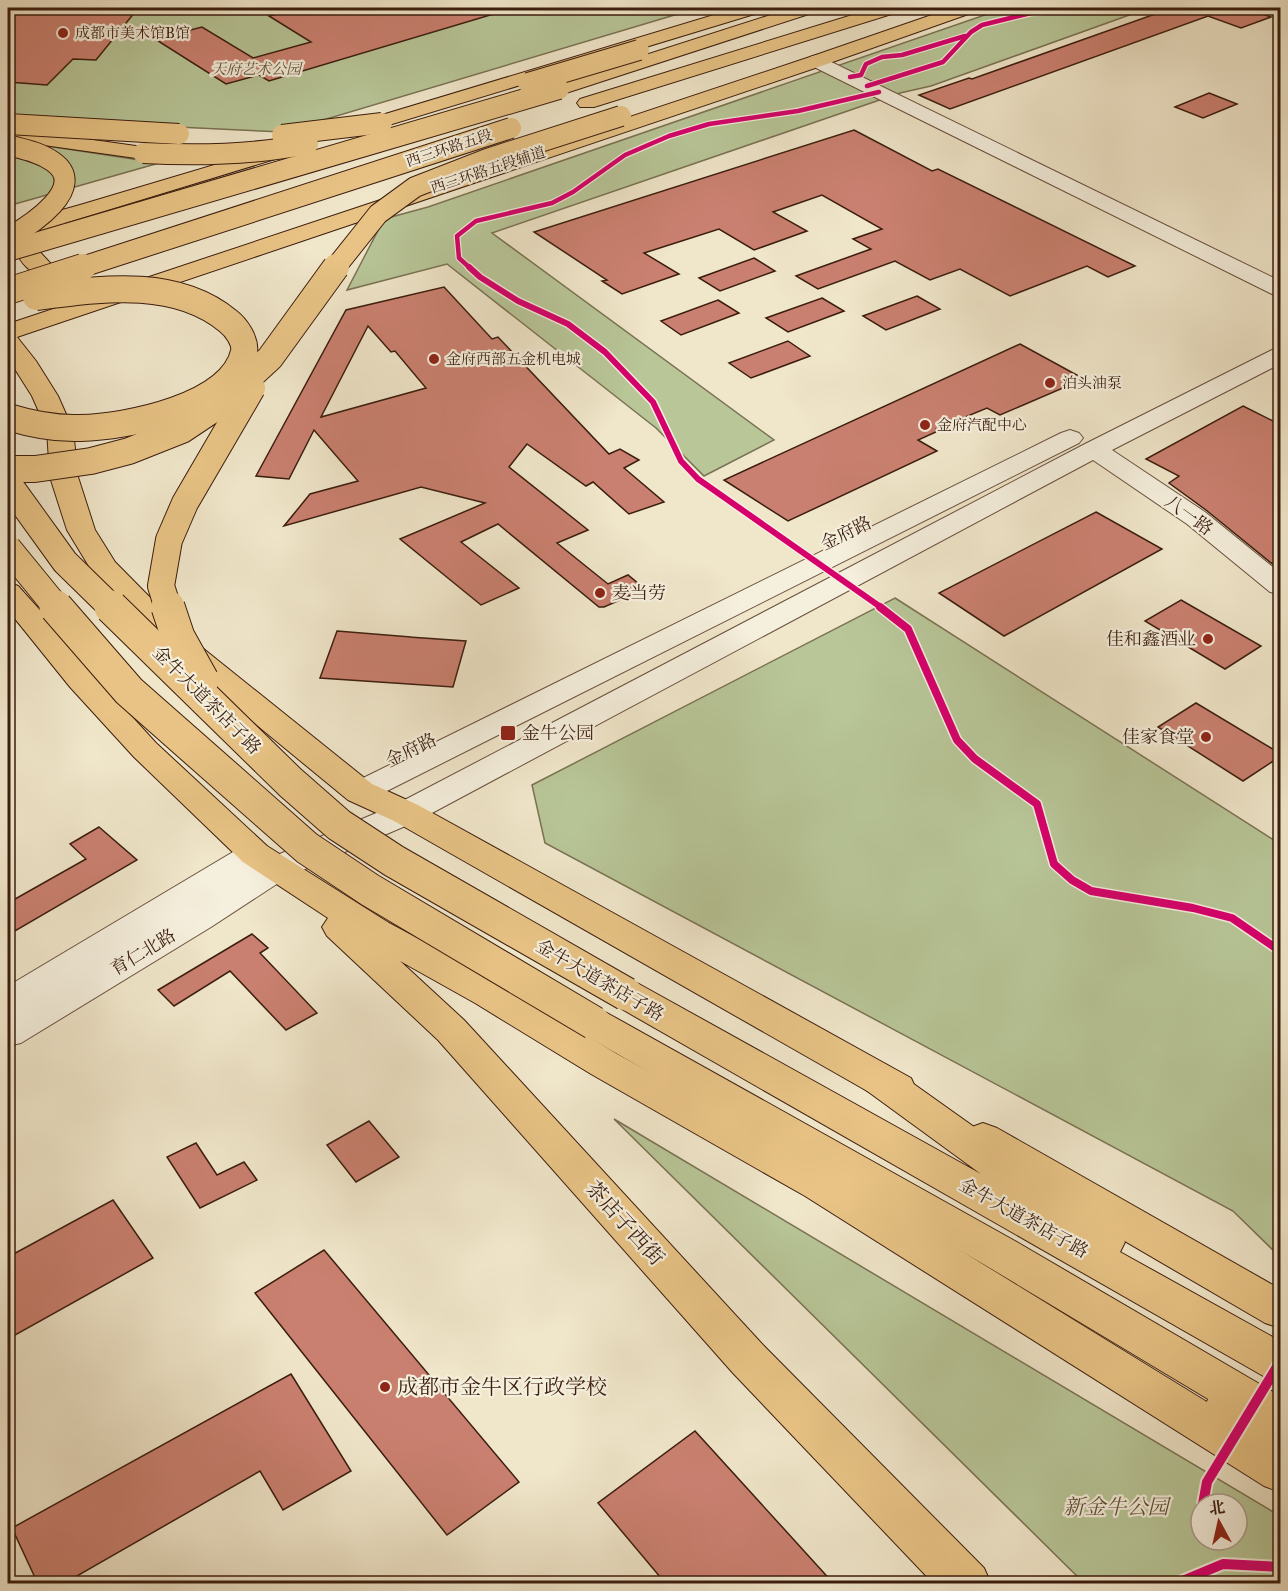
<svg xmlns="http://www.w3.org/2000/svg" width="1288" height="1591" viewBox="0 0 1288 1591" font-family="'IM FELL Great Primer','Noto Serif SC',serif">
  <rect width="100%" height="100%" fill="#f0e6ca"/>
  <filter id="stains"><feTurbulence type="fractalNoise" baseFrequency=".00333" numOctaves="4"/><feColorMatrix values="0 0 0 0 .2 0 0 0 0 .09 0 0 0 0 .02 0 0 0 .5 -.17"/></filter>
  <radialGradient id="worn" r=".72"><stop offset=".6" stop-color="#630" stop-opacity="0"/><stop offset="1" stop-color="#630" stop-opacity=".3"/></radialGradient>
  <g fill="#b8c698" stroke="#7a7253" stroke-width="1.5" fill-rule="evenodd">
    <polygon points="8,8 698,8 283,132 8,119"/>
    <polygon points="1005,8 1149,8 931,86 900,93 492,233 774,440 704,476 656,428 447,264 347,290 384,219 428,207"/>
    <polygon points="8,140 159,163 8,206"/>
    <polygon points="895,598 1280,844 1280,1257 1233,1211 545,843 532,785"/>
    <path d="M614,1119L1280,1516V1583H1084ZM1201,1504H1237V1540H1201Z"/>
  </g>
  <g fill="#ca8070" stroke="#3b1d0e" stroke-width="1.5" fill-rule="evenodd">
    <polygon points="8,8 91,8 90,10 135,12 96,60 73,59 47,85 8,82"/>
    <polygon points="304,8 496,8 497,13 269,81 259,75 226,84 155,39 202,27 253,58 311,42 269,16"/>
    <polygon points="1172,8 1245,8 1271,17 1241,28 1208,16 950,109 919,95 969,78 972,79"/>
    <polygon points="1209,93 1237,104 1203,118 1175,107"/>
    <polygon points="854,130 932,171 938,169 1135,266 1108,277 1087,266 1010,296 960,269 930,280 895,261 818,289 796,276 871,249 853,239 882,229 822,195 773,212 807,231 754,250 719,229 644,253 679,274 622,294 602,281 607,280 534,232"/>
    <polygon points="754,258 775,271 720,291 699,278"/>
    <path d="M444,287L492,339L498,337L609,454L620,449L639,460L624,468L664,502L629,514L593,482L586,486L527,444L509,467L588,530L557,543L608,584L628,575L645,589L604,607H599L498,524L461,542L519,588L481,605L400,539L485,503L421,487L284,526L310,494L358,481L314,430L289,479L256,476L346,310ZM368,326L391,352L395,351L426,388L321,417Z"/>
    <polygon points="917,296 940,309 886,330 863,316"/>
    <polygon points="822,298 844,311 788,332 766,318"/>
    <polygon points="718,300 739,313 681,335 661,321"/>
    <polygon points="788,341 810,356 751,378 729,363"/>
    <polygon points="1020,344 1084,379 1000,415 987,408 936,429 938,431 918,440 937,451 788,521 724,480"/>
    <polygon points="1243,406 1281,425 1281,571 1206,510 1169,483 1179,476 1146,459"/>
    <polygon points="1096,512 1162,549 1004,636 939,593"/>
    <polygon points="1181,600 1261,646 1225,669 1145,621"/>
    <polygon points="337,631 411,637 409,637 466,641 453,687 320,678"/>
    <polygon points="1196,703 1281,754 1281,756 1243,781 1158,727"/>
    <polygon points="99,827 137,860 8,935 8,903 86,859 70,844"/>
    <polygon points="252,934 268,948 260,953 317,1013 286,1030 230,971 174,1006 158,990"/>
    <polygon points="369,1121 399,1157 356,1182 327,1145"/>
    <polygon points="196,1143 217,1175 244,1162 257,1180 200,1208 167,1157"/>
    <polygon points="113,1200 153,1258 8,1339 8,1257"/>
    <polygon points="324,1250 519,1482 447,1535 255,1293"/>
    <polygon points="291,1374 351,1471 283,1510 260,1471 63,1584 38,1584 12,1528"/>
    <polygon points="695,1431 834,1584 666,1584 598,1503"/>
  </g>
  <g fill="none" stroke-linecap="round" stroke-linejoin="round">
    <defs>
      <g id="minor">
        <polygon points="817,55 1280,281 1280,296 1272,294 810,65 808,61 810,57"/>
        <polygon points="1280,348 1280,364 1112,450 1205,512 1280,573 1280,594 1270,592 1187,524 1093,460 417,821 289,876 211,927 21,1043 8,1046 8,1016 11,1014 8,1015 8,986 243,846 255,843 267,846 271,854 268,859 395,805 1085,444 1272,350"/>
        <polygon points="1070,430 1079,433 1083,438 1079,443 371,799 360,802 349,799 344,792 349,785 1061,433"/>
      </g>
      <g id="major">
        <polygon points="737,8 764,8 761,12 356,135 349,137 342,135 339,131 342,127"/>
        <polygon points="952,8 977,8 974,12 824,65 17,337 36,361 58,396 73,430 78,477 95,530 115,562 190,638 372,784 418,805 911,1078 916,1089 911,1100 897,1104 883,1100 394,821 348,800 168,652 93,573 67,530 50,477 47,430 32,396 8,358 8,324 810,57"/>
        <path d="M288,143L295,145L298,149L295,153L65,223L70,228C63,239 47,241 39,251L51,264L88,276L92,281L88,286C72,290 42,281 30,270C23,265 19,258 16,251L28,235L37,230L8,237V225L80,205Z"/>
        <polygon points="8,583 18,586 92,673 156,743 267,846 389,923 501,983 617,1054 833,1172 1280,1447 1280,1492 1264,1486 805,1196 591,1074 475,1003 400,961 464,1020 763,1345 984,1568 991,1584 934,1584 733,1373 438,1040 327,936 322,927 328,918 243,862 134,757 70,687 8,610"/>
        <polygon points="983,1123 997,1128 1280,1289 1280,1328 1265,1323 969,1150 963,1139 969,1128"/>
      </g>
      <g id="highway">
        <polygon points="792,8 818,8 815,12 566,93 552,93 549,89 552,85"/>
        <polygon points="875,8 901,8 898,12 594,107 580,107 577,103 580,99"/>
        <polygon points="8,128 143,147 150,149 154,153 150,157 143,159 8,140"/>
        <polygon points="8,583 18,586 67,640 134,680 138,687 134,694 123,697 112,694 45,654 8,610"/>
        <polygon points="626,980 639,984 981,1174 859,1085 854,1075 859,1065 873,1060 887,1065 1119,1230 1125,1242 1120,1252 1280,1341 1280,1382 1265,1377 613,1004 608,994 613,984"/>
        <polygon points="594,1009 607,1013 1015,1241 1280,1396 1280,1467 1264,1462 1210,1423 1204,1409 1208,1399 985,1265 581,1033 575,1023 581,1013"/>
      </g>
    </defs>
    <use href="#minor" stroke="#684f3d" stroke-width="2"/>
    <use href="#major" stroke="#3b1d0e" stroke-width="2"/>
    <use href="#highway" stroke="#3b1d0e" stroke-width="2"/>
    <use href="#minor" fill="#f5efdd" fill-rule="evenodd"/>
    <use href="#major" fill="#e8c385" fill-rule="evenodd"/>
    <use href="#highway" fill="#e8c385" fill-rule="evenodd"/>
    <defs>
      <g id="highway-bridge-far2">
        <polyline points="528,83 639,50"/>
        <polyline points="8,124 179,134"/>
        <polyline points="282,135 382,123"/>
        <path d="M8,145C23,149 39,152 52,161C91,187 29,226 8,238"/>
        <path d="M143,153C199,156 253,155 308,144"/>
        <polyline points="8,251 559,89"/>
        <polyline points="79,268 511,128"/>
        <polyline points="335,268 378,214 415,187 487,159 621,116"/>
      </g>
      <g id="highway-bridge-far1">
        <polyline points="8,291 83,267"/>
        <path d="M8,417C31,424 55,429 80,428C126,427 232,407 244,352C246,341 236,327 228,321C175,277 100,289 36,297"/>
        <polyline points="8,469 35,469 91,461 129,451 182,430 218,406 270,358 336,267"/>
        <polyline points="8,483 65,562 112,608"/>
        <polyline points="8,548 57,608"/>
        <polyline points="168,608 161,586 169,540 185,503 252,388"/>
      </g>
      <g id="highway-bridge">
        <polyline points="56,607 129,691 307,848 370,890 594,1023"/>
        <polyline points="111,607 290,782 339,825 394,861 626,994"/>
        <polyline points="168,607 178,637 202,680"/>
      </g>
    </defs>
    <use href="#highway-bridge-far2" stroke="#3b1d0e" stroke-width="22" stroke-linecap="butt"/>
    <use href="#highway-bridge-far1" stroke="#3b1d0e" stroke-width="28" stroke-linecap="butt"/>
    <use href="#highway-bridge" stroke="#3b1d0e" stroke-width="35" stroke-linecap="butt"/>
    <use href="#highway-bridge-far2" stroke="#e8c385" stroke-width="20"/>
    <use href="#highway-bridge-far1" stroke="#e8c385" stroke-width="26"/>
    <use href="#highway-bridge" stroke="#e8c385" stroke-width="33"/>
    <defs>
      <g id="cycleway-far3">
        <polyline points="850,77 861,75 866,64 882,57 902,55 965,36"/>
        <polyline points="867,86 943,62 971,32 982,25 1031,13 1090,8"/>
        <polyline points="470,268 459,258 457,236 476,221 552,203 573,192 625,155 669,136 709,124 798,111 879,92"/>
      </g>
      <polyline id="cycleway-far2" points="469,267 480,277 518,301 568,324 605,352 653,402 681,461 698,479 882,608"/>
      <polyline id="cycleway-far1" points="880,607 908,629 957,740 975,759 1037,804 1054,864 1072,880 1091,891 1193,908 1232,918 1280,951"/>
      <g id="cycleway">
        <polyline points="1203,1504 1207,1482 1280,1362"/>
        <polyline points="1175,1584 1223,1564 1280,1567"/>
      </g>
    </defs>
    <use href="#cycleway-far3" stroke="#f5efdd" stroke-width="7"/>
    <use href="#cycleway-far2" stroke="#f5efdd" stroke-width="9"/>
    <use href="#cycleway-far1" stroke="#f5efdd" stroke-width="11"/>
    <use href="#cycleway" stroke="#f5efdd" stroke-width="14"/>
    <use href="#cycleway-far3" stroke="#d6006c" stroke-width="4.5"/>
    <use href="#cycleway-far2" stroke="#d6006c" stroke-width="6"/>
    <use href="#cycleway-far1" stroke="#d6006c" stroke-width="8"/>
    <use href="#cycleway" stroke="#d6006c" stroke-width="10"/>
  </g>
  <g fill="#8f2418" stroke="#f5efdd" stroke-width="2">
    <circle cx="63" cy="33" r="6"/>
    <circle cx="434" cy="359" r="6"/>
    <circle cx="1050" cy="383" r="6"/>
    <circle cx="925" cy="425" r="6"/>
    <circle cx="600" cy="593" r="6"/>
    <circle cx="1208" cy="639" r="6"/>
    <rect x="500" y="725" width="16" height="16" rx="3"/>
    <circle cx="1206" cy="737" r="6"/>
    <circle cx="385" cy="1387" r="6"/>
  </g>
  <g text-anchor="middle" stroke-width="4.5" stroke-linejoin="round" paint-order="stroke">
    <g font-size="15" fill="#3b1d0e" stroke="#f5efdd" text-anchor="start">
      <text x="75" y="38">成都市美术馆B馆</text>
      <text x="446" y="364">金府西部五金机电城</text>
      <text x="1062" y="388">泊头油泵</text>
      <text x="937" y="430">金府汽配中心</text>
    </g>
    <g font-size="15" font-style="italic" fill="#605037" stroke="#f5efdd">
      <text x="256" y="74">天府艺术公园</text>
    </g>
    <g font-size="15" fill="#3b1d0e" stroke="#f5efdd">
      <text transform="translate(449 148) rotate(-18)" y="5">西三环路五段</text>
      <text transform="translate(488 170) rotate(-18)" y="5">西三环路五段辅道</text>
    </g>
    <g font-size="18" fill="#3b1d0e" stroke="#f5efdd">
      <text transform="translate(1189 515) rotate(36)" y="6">八一路</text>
      <text transform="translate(846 533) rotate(-26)" y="6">金府路</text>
      <text transform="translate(207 700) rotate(45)" y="6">金牛大道茶店子路</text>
      <text transform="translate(411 750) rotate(-26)" y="6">金府路</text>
      <text transform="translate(143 952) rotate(-31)" y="6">育仁北路</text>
      <text transform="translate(600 980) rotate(30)" y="6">金牛大道茶店子路</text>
      <text transform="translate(1024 1218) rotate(29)" y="6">金牛大道茶店子路</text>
    </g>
    <g font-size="18" fill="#3b1d0e" stroke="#f5efdd" text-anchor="start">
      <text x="612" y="599">麦当劳</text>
      <text x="1196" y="645" text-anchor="end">佳和鑫酒业</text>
      <text x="522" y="739">金牛公园</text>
      <text x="1194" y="743" text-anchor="end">佳家食堂</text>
    </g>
    <g font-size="21" fill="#3b1d0e" stroke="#f5efdd">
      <text transform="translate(625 1223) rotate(48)" y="7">茶店子西街</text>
    </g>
    <g font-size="21" fill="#3b1d0e" stroke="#f5efdd" text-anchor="start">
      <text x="397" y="1394">成都市金牛区行政学校</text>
    </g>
    <g font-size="21" font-style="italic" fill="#605037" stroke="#f5efdd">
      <text x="1116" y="1514">新金牛公园</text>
    </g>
  </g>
  <rect width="1288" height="1591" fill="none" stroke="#f0e6ca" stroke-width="30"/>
  <rect x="9" y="9" width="1270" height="1573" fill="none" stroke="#3b1d0e" stroke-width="3"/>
  <rect x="15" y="15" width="1258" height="1561" fill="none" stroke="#3b1d0e" stroke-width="1.5"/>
  <g transform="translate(1219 1522) rotate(352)"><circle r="28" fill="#f5efdd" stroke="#ab9b8a" stroke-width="1.5"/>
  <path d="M0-4.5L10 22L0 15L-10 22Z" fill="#8f2418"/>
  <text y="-9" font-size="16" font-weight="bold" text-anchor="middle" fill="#3b1d0e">北</text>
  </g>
  <rect width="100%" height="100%" filter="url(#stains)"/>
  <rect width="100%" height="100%" fill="url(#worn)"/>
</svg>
